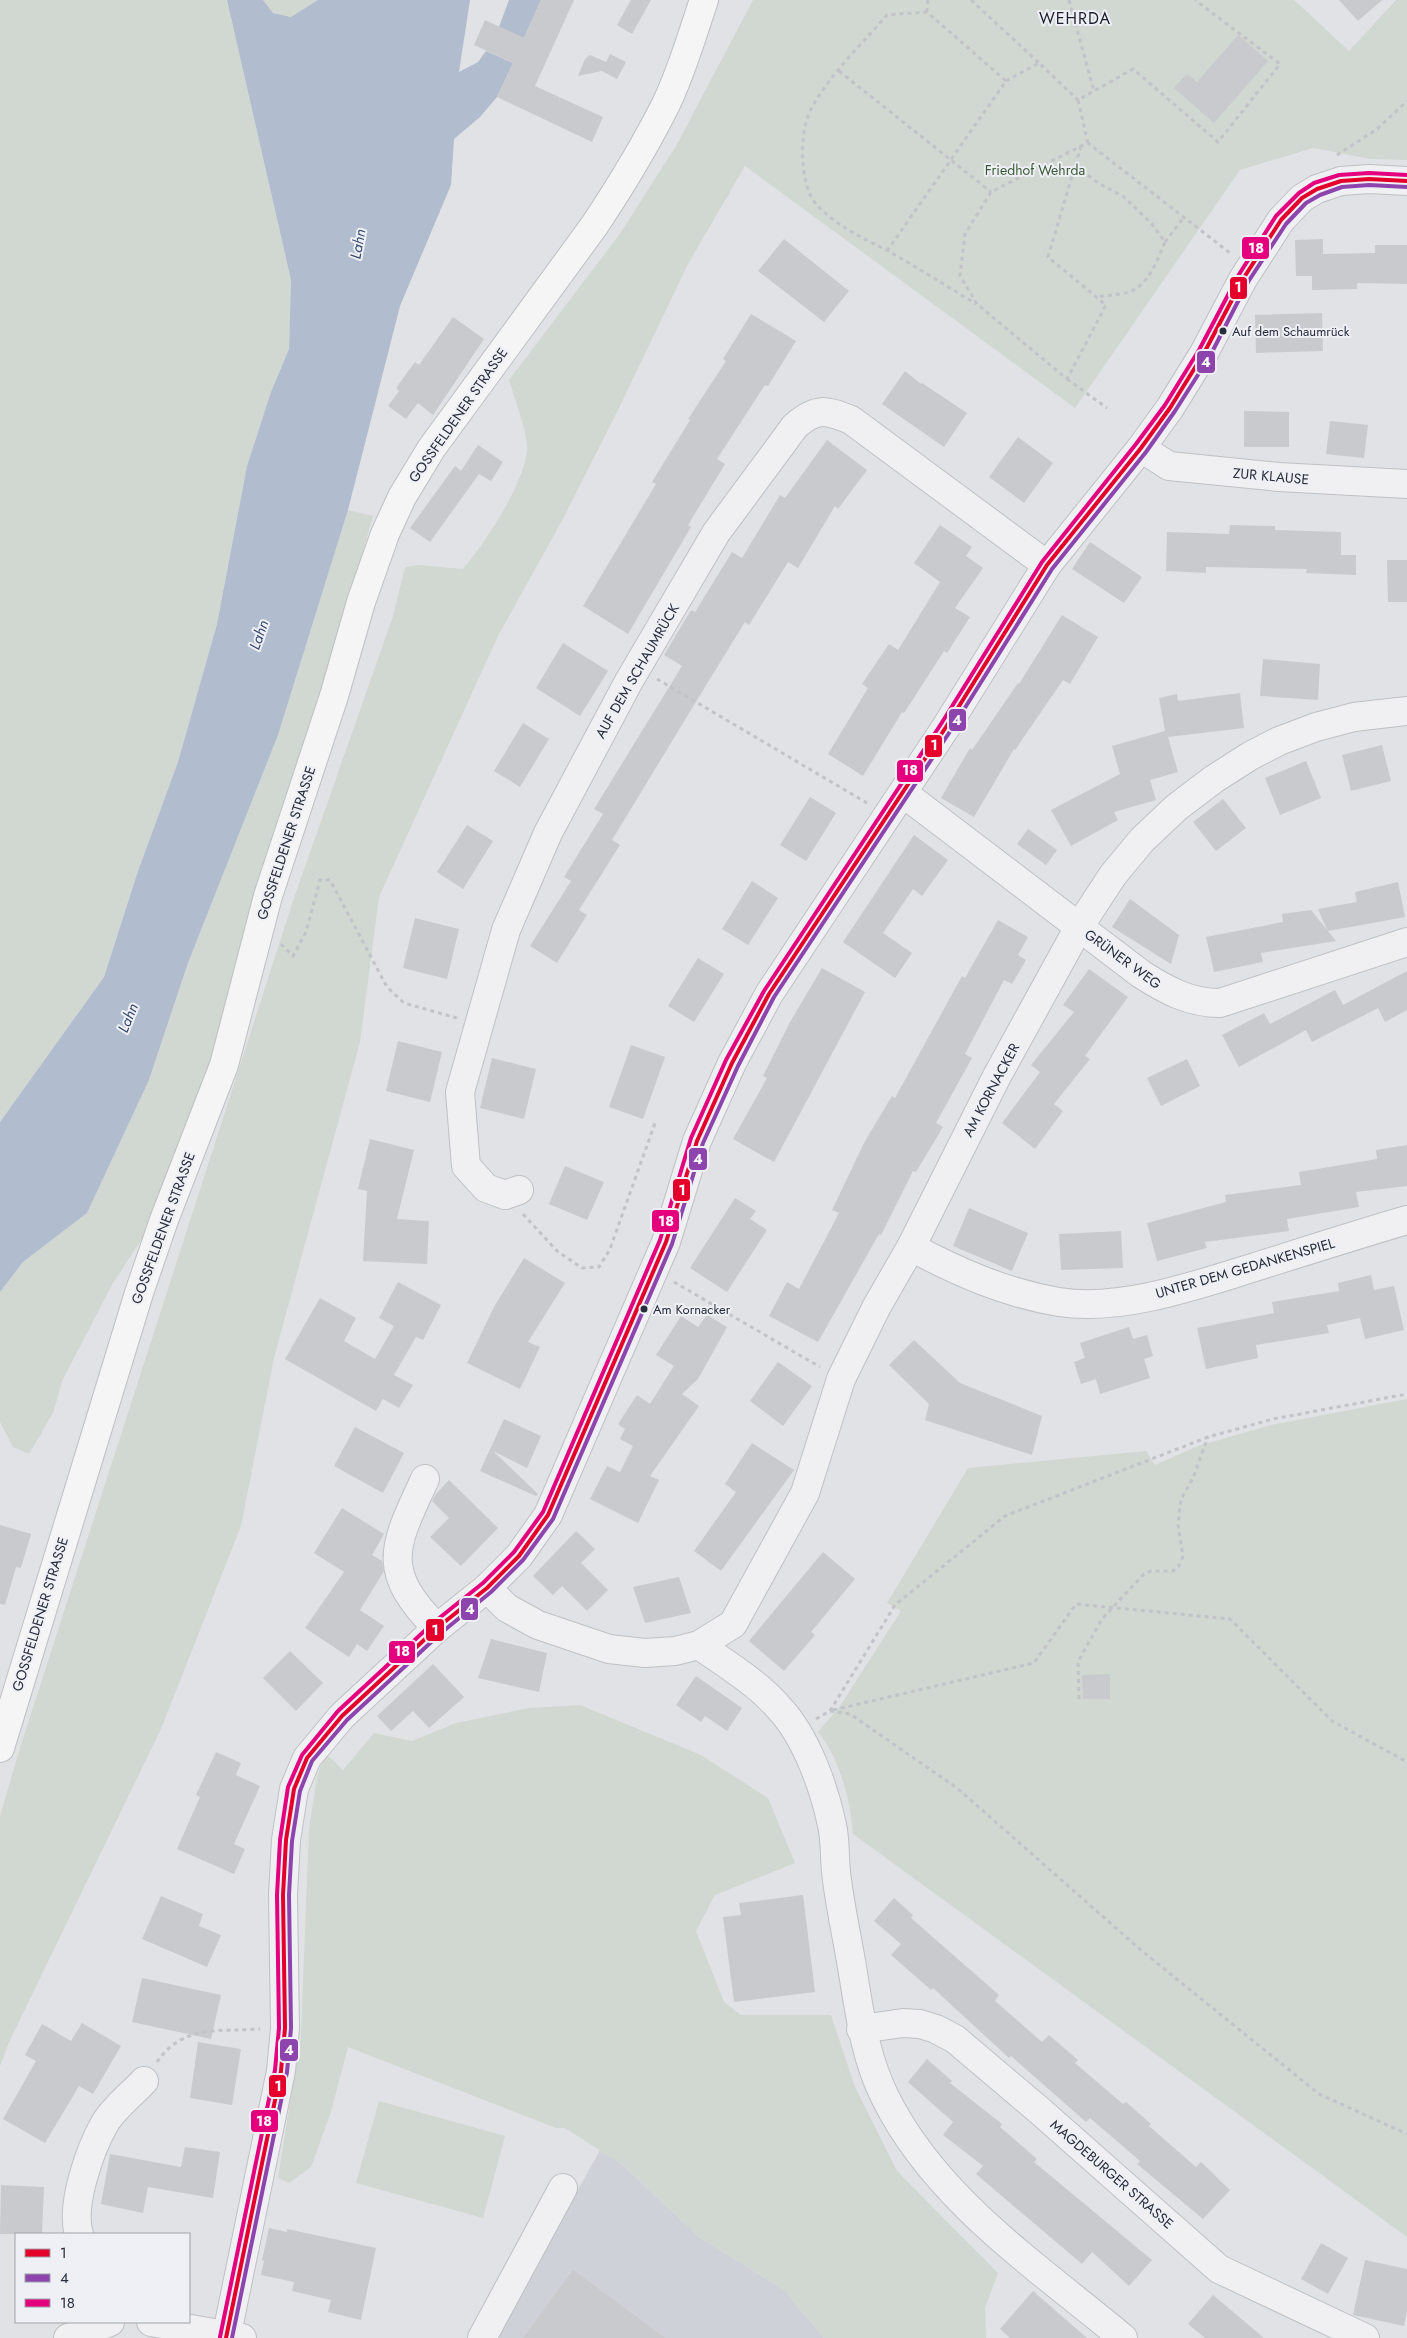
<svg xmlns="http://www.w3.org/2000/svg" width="1407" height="2338" viewBox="0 0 1407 2338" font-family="Jost,sans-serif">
  <rect width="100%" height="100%" fill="#e1e2e5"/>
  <polygon fill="#cfd1d8" points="600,2150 624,2166 699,2237 784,2290 824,2338 496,2338"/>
  <g fill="#d0d8d1">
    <polygon points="0,0 227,0 291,280 289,349 271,392 247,466 217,624 178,762 138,871 104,977 0,1122"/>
    <polygon points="263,0 318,0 291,17 273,13"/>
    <path d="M753,0H1294L1349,51L1396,0H1407V160L1370,159L1313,148L1240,170L1075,408L745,166L688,264L619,408L564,517L498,636L379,897L360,1042L274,1358L241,1526L161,1729L9,2042L0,2066V1816L20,1748L293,901L393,616L405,567L418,565L463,569C485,543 523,486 527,451C529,437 514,396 509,380L619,235L676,146Z"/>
    <polygon points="348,510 373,516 298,781 179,1164 159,1213 113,1283 63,1379 53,1413 29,1454 13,1447 0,1422 0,1292 23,1262 87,1213 149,1080 188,963 278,735"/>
    <path d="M1407,1399V2237L853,1834C851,1801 839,1757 818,1732L840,1706L901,1611L887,1603L968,1468L1146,1451L1155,1465L1198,1446L1271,1425Z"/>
    <polygon points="580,1705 701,1755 768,1798 795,1863 715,1895 696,1931 724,2002 741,2015 831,2015 855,2087 897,2171 998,2273 985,2308 986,2338 824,2338 784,2290 699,2237 624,2166 565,2128 556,2128 348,2047 331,2112 311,2167 289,2183 278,2178 301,2034 309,1829 317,1777 325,1753 343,1770 374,1733 412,1741 456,1723 529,1708"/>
    <polygon points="379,2101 505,2136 483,2218 356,2183"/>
  </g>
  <g fill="#b1bccf">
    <polygon points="227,0 263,0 273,13 291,17 318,0 470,0 459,72 478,62 486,51 513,63 497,97 480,117 454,139 451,185 400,306 348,510 278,735 188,963 149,1080 87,1213 23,1262 0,1292 0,1122 104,977 138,871 178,762 217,624 247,466 271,392 289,349 291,280"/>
    <polygon points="509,0 541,0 524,38 499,27"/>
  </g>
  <g fill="#c9cacd">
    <polygon points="541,0 574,0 535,86 603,117 592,142 497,97 513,63 474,45 485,20 524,38"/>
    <polygon points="631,0 651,0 632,34 617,25"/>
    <polygon points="1339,0 1382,0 1358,21"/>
    <polygon points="1238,35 1268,61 1214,123 1174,88 1187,74 1197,82"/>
    <polygon points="610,54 626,62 617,79 602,71 578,76 585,59 590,55 606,62"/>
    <polygon points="784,239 849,291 824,322 758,271"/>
    <polygon points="1323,239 1323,254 1375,253 1375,245 1407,245 1407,284 1357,283 1357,289 1312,290 1312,276 1296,276 1295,240"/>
    <polygon points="1322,313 1323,351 1256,353 1255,315"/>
    <polygon points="751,314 796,341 768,386 765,385 717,459 725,464 688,525 691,527 628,634 583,606 656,484 652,482 690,420 688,419 726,361 723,359"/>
    <polygon points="453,317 484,339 433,415 418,403 406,419 388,406 399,391 396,388 415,362 419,365"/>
    <polygon points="905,371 921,384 922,383 967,413 944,447 882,404"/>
    <polygon points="1244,411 1289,412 1289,447 1244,447"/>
    <polygon points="1330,421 1368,425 1364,458 1326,454"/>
    <polygon points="1018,437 1053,463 1024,503 989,477"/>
    <polygon points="827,440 867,470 838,509 835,506 798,568 788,562 749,625 745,622 708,682 612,840 620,845 579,910 587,915 557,963 530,946 571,881 564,877 603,814 594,809 682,666 664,655 691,610 695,612 732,552 742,558 780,495 785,498"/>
    <polygon points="478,445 503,462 491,481 479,474 430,542 410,528 455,466 461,471"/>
    <polygon points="940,525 972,547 966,556 983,568 955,608 970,617 947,653 944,651 904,713 902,712 863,776 828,754 868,688 862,684 889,644 898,650 940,582 914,563"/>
    <polygon points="1230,525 1275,526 1275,530 1341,532 1341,555 1356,555 1356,575 1306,573 1307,569 1206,567 1206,573 1166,571 1167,532 1229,534"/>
    <polygon points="1090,542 1142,577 1124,603 1072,569"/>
    <polygon points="1387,560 1407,560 1407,602 1388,602"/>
    <polygon points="1062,615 1098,637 1070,684 1063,680 1015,750 1014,749 974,817 941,798 970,748 972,750 1018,683 1019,684"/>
    <polygon points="563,643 608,671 580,716 536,688"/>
    <polygon points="1263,659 1320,664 1318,700 1260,696"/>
    <polygon points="1240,693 1244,728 1168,737 1178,772 1150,780 1156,800 1114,812 1118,820 1071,846 1051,810 1120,774 1112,746 1165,731 1159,698 1177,694 1178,701"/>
    <polygon points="523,723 549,739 520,787 494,771"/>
    <polygon points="1382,745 1391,781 1351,791 1342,755"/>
    <polygon points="1306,761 1321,798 1280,815 1265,778"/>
    <polygon points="810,797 836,813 806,861 780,845"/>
    <polygon points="1223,799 1246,828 1216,851 1193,822"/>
    <polygon points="467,825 493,841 463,889 437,872"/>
    <polygon points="1028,829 1057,850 1046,865 1017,844"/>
    <polygon points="914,835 948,860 922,896 913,889 883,933 912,953 895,978 843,942"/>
    <polygon points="752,881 778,898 748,945 722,929"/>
    <polygon points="1398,882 1405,917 1328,931 1336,941 1261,953 1263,962 1214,972 1206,937 1283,922 1282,914 1311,910 1327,930 1318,909 1357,902 1355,892"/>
    <polygon points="1130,899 1179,935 1171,964 1112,927"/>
    <polygon points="415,918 459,929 447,979 403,968"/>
    <polygon points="998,920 1028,937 1018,955 1026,960 1012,984 1004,980 965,1054 972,1058 936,1123 943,1127 916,1172 913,1171 881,1235 879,1234 818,1342 769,1316 787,1282 799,1289 839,1213 832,1210 865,1141 892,1096 895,1098 962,976 965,978"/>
    <polygon points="698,958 724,974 694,1022 668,1006"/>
    <polygon points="822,968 865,992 774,1162 733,1139 767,1078 763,1076 790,1022"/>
    <polygon points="1089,969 1128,997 1085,1056 1090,1059 1054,1104 1063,1111 1035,1149 1002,1123 1040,1072 1031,1065 1074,1012 1063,1005"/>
    <polygon points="1407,971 1407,1010 1385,1022 1378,1008 1312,1042 1306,1030 1239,1067 1222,1035 1264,1013 1270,1024 1335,990 1343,1005"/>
    <polygon points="398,1041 442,1052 430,1102 386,1091"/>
    <polygon points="631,1045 665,1057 643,1119 609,1107"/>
    <polygon points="492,1058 536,1069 524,1119 480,1108"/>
    <polygon points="1187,1059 1200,1086 1161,1106 1147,1078"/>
    <polygon points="370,1139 414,1150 397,1219 429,1221 427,1264 363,1261 367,1191 358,1189"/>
    <polygon points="1407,1145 1407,1186 1356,1192 1359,1207 1287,1219 1289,1231 1205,1242 1207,1248 1157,1261 1147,1223 1226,1202 1225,1195 1301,1185 1299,1172 1377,1159 1376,1150"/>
    <polygon points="565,1166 604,1182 587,1220 549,1204"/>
    <polygon points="735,1198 756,1211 750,1219 767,1230 727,1292 690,1268"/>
    <polygon points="969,1208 1028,1233 1012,1271 953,1246"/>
    <polygon points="1121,1231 1123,1268 1061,1270 1059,1234"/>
    <polygon points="524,1258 565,1283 528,1342 540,1347 520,1389 467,1363 494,1307"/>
    <polygon points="1371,1275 1374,1290 1394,1286 1404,1330 1365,1339 1360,1318 1327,1325 1329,1333 1256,1345 1258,1358 1206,1369 1197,1328 1274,1313 1272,1302 1339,1291 1338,1283"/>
    <polygon points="398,1282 441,1305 423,1340 416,1337 394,1375 413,1385 399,1408 383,1399 376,1411 285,1359 320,1298 356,1318 344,1341 375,1359 394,1326 379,1318"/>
    <polygon points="707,1315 727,1327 698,1379 682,1394 699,1406 650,1476 659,1480 638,1523 590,1499 607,1466 620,1472 633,1446 620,1439 625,1429 618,1424 637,1395 650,1404 674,1366 656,1355 681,1316 698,1327"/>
    <polygon points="1129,1327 1133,1339 1147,1335 1153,1356 1144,1359 1150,1378 1100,1394 1096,1379 1081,1384 1074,1362 1085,1358 1080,1343"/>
    <polygon points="914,1340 960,1383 1042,1416 1032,1455 925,1420 929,1404 889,1365"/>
    <polygon points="778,1362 812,1386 783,1426 750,1401"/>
    <polygon points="504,1419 541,1436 527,1468 493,1451 538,1494 536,1496 480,1471"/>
    <polygon points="355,1427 404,1453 383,1493 334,1466"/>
    <polygon points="752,1443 794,1470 721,1571 694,1551 736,1492 725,1484"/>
    <polygon points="449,1480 498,1528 461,1566 430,1537 449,1518 432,1501 435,1495"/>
    <polygon points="342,1508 384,1534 372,1555 382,1561 384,1571 360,1610 384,1626 367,1651 357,1644 349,1657 305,1628 344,1572 314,1553"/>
    <polygon points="0,1525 31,1534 21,1568 16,1567 5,1605 0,1604"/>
    <polygon points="576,1531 595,1549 581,1563 608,1590 587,1611 562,1586 553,1595 533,1576"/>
    <polygon points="823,1552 855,1579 811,1632 815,1635 784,1671 749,1641"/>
    <polygon points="679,1577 691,1613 645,1623 633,1587"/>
    <polygon points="491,1639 547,1653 539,1692 478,1678"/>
    <polygon points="290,1651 323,1683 296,1711 263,1678"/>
    <polygon points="433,1664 464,1697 429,1728 413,1711 391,1731 377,1716"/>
    <polygon points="1110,1674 1110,1699 1083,1699 1082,1675"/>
    <polygon points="696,1676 742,1708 727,1731 705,1716 701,1722 676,1705"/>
    <polygon points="216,1752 241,1763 236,1775 260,1786 234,1844 245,1849 234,1874 177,1849 200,1797 196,1795"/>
    <polygon points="803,1895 815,1992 734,2002 723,1917 741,1915 739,1903"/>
    <polygon points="161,1896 203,1914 199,1926 221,1935 207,1967 142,1939"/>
    <polygon points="894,1898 913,1915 911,1918 999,1995 995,2001 1042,2042 1049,2035 1078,2060 1075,2063 1123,2104 1126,2102 1151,2124 1149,2126 1196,2167 1201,2162 1230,2190 1203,2219 1137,2164 1140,2161 1090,2118 1086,2122 1011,2056 1009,2058 933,1988 931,1990 891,1955 901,1944 874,1921"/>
    <polygon points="142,1978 221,1995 211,2039 132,2022"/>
    <polygon points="82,2023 121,2046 93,2094 79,2086 45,2143 3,2119 36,2061 25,2055 42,2024 71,2041"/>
    <polygon points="198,2042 241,2049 232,2105 190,2098"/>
    <polygon points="927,2059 952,2081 950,2083 1002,2124 1000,2127 1037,2159 1034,2162 1152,2260 1129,2286 1092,2252 1082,2264 976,2174 983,2166 943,2135 953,2122 908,2082"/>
    <polygon points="185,2147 220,2152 213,2198 148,2187 143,2213 101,2204 110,2154 181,2167"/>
    <polygon points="1,2185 44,2187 42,2234 0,2234"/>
    <polygon points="269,2228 287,2232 287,2229 376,2248 361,2320 328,2312 331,2300 292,2291 294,2282 261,2275 264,2261 262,2260"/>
    <polygon points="1321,2243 1348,2258 1328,2294 1301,2279"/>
    <polygon points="1365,2260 1407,2269 1407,2311 1404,2326 1353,2315"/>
    <polygon points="573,2270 665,2338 523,2338"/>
    <polygon points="1033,2291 1087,2338 1010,2338 1000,2329"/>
    <polygon points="1213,2295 1264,2338 1205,2338 1188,2324"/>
  </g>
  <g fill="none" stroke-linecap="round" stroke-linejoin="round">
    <defs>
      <g id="minor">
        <polyline points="1141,448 1169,466 1279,477 1407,484"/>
        <path d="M903,793L1141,974C1166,990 1189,1003 1220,1003L1407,942"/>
        <path d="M519,1190L505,1195L486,1188L466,1166L460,1092L506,930L548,833L629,681L716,533L795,426C817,407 826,410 851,420L1047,565"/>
        <path d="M911,1247C958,1272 1005,1293 1059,1302C1120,1312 1197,1285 1255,1267C1306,1251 1356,1235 1407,1220"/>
        <path d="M425,1479C394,1546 379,1570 437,1628"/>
        <polyline points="487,1588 507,1608 538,1625 609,1649 645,1653 675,1651 699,1645 733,1624 805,1493 841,1379 877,1306 911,1247 997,1076 1079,927 1113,875 1142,840 1177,807 1214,779 1250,756 1279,741 1316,727 1354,717 1407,711"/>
        <path d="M699,1645C727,1665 758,1683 780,1709C806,1737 824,1787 832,1825C836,1842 834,1862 837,1880C841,1911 848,1942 853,1973C860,2015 865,2057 885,2097C935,2199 1038,2267 1123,2338"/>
        <polyline points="861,2029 903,2023 920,2024 936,2029 955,2039 1040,2111 1219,2269 1365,2338"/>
        <path d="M79,2234C70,2206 90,2149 105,2123C114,2108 132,2094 144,2081"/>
        <polyline points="151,2322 242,2338"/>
        <polyline points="68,2338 110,2322"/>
        <polyline points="226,2338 281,2071 285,2028 283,1895 286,1840 294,1789 307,1758 342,1716 437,1628 487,1588 519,1556 548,1515 666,1242 697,1141 732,1063 769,994 946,727 1047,565 1141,448 1170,408 1204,353 1243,279 1281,220 1302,198 1317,189 1341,181 1369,179 1407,181"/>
        <polyline points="482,2338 563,2188"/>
      </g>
      <path id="major" d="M0,1748L139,1293L164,1220L224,1065L268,896L334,696L361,602L385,534L402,497L431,449L594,226C620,187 645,146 666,104C682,71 692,35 704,0"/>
    </defs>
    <use href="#minor" stroke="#bfc0c3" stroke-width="30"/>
    <use href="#major" stroke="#bdbfc3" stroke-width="30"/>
    <g stroke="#c2c3c9" stroke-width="3" stroke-dasharray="4 4" stroke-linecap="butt">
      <polyline points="971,0 1039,63"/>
      <polyline points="1069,0 1094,91"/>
      <polyline points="927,12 928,0"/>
      <polyline points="839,71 991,192"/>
      <polyline points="1006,81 1039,63 1078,100"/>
      <polyline points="1088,143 1078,100 1133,69 1218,142 1280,64 1195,0"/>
      <polyline points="1081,146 1048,257 1106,305 1067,379 977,304 960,276 965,234 991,192 1081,146 1088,143 1230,253"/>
      <polyline points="1337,155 1377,129 1407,101"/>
      <path d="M1075,166L1100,184L1124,197L1152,224L1165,242C1158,259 1148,286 1129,292C1119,295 1107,295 1097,297"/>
      <polyline points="1165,242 1184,217"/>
      <path d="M887,251L1006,81L927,12L887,15C861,45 830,74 811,109C799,132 799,184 816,204C836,226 863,238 888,251C918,268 947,286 976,304"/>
      <polyline points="1067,379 1107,408"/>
      <polyline points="657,679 867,803"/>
      <polyline points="281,944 293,956 306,932 320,880 330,880 387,987 404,1003 457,1018"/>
      <polyline points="523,1214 557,1251 582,1268 599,1267 610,1249 655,1123"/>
      <polyline points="674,1282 820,1367"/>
      <polyline points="1079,1699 1078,1662 1085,1649 1102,1619 1144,1574 1151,1571 1173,1571 1179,1566 1183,1556 1178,1525 1181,1499 1193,1478 1208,1437"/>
      <polyline points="833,1710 1034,1663 1076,1604 1230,1619 1332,1721 1407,1762"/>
      <polyline points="830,1711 895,1605 1005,1516 1208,1437 1273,1419 1407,1394"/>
      <polyline points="816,1719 830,1711 850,1714 957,1788 1142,1951 1319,2094 1407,2134"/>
      <path d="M157,2062C183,2024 219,2032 260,2029"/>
    </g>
    <use href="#minor" stroke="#f0f0f2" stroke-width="28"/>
    <use href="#major" stroke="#f5f5f6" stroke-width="28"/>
    <defs>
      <polyline id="bus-1" points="226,2338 281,2071 285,2028 283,1895 286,1840 294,1789 307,1758 342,1716 437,1628 487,1588 519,1556 548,1515 666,1242 697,1141 732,1063 769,994 946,727 1047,565 1141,448 1170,408 1204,353 1243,279 1281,220 1302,198 1317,189 1341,181 1369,179 1407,181"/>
      <polyline id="bus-2" points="232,2338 287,2072 291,2028 289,1895 292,1841 300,1791 312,1761 347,1720 441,1633 491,1592 523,1560 553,1519 672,1244 703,1143 738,1066 774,997 951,730 1052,569 1146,452 1175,411 1210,356 1248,282 1286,224 1306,203 1320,195 1342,187 1369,185 1407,187"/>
      <polyline id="bus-3" points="220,2337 275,2070 279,2028 277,1895 280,1840 288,1787 302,1755 338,1711 433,1623 483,1583 514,1552 543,1512 660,1240 691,1138 726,1060 764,991 941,724 1042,562 1136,444 1165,405 1199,350 1238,276 1276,216 1299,193 1314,183 1339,175 1369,173 1407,175"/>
    </defs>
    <use href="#bus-1" stroke="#eef0f5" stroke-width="8"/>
    <use href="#bus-2" stroke="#eef0f5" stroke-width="8"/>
    <use href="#bus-3" stroke="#eef0f5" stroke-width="8"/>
    <use href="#bus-1" stroke="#e4002b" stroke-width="4"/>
    <use href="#bus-2" stroke="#8e44ad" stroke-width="4"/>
    <use href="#bus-3" stroke="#e5007d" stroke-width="4"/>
  </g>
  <g fill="#292e3d" stroke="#eef0f5" stroke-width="2">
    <circle cx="1223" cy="331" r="4.5"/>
    <circle cx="644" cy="1309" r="4.5"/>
  </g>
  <g text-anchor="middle" stroke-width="4" stroke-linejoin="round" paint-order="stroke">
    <g font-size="13" fill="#292e3d" stroke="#eef0f5" text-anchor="start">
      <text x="1232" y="336">Auf dem Schaumrück</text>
      <text x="653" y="1314">Am Kornacker</text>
    </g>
    <g font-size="14" fill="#3a5837" stroke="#eef0f5">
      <text x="1035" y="175">Friedhof Wehrda</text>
    </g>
    <g font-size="14" fill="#292e3d" stroke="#eef0f5">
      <text transform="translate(458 415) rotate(-55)" y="5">GOSSFELDENER STRASSE</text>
      <text transform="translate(1271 476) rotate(5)" y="5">ZUR KLAUSE</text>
      <text transform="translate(637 671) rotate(-60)" y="5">AUF DEM SCHAUMRÜCK</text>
      <text transform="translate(286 843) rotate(-72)" y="5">GOSSFELDENER STRASSE</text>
      <text transform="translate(1123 959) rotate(36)" y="5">GRÜNER WEG</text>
      <text transform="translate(991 1090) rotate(-62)" y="5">AM KORNACKER</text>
      <text transform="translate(163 1228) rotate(-70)" y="5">GOSSFELDENER STRASSE</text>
      <text transform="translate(1245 1268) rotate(-16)" y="5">UNTER DEM GEDANKENSPIEL</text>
      <text transform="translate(40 1614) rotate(-73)" y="5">GOSSFELDENER STRASSE</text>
      <text transform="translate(1112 2174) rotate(41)" y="5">MAGDEBURGER STRASSE</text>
    </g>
    <g font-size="15" font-style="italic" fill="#36496e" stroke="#eef0f5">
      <text transform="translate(358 244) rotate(-80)" y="5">Lahn</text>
      <text transform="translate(259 635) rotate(-71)" y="5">Lahn</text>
      <text transform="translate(128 1018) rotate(-68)" y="5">Lahn</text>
    </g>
    <g font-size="16" letter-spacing="1" fill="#1b1f2e" stroke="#eef0f5">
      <text x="1075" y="24">WEHRDA</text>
    </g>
  </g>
  <g stroke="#eef0f5" stroke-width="2">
    <rect x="1241" y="236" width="29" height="24" rx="5" fill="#e5007d"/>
    <rect x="1229" y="276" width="19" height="24" rx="5" fill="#e4002b"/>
    <rect x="1196" y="350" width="20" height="24" rx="5" fill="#8e44ad"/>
    <rect x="948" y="708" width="19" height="24" rx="5" fill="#8e44ad"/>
    <rect x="924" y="734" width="19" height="24" rx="5" fill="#e4002b"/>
    <rect x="896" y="759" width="28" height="24" rx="5" fill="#e5007d"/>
    <rect x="688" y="1147" width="20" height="24" rx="5" fill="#8e44ad"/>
    <rect x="672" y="1178" width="19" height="24" rx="5" fill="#e4002b"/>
    <rect x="651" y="1209" width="29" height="24" rx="5" fill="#e5007d"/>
    <rect x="460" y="1597" width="19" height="24" rx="5" fill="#8e44ad"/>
    <rect x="425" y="1618" width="20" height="24" rx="5" fill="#e4002b"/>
    <rect x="388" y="1640" width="28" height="24" rx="5" fill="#e5007d"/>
    <rect x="279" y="2038" width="20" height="24" rx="5" fill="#8e44ad"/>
    <rect x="268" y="2074" width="19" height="24" rx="5" fill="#e4002b"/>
    <rect x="250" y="2109" width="29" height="24" rx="5" fill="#e5007d"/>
  </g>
  <g font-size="14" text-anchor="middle" font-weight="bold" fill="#fff">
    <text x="1256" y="253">18</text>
    <text x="1238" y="292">1</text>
    <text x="1206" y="367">4</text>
    <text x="957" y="725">4</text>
    <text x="934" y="750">1</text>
    <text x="910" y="775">18</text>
    <text x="698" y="1164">4</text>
    <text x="682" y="1195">1</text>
    <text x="666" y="1226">18</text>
    <text x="470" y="1614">4</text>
    <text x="435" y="1635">1</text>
    <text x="402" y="1656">18</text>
    <text x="289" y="2055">4</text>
    <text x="278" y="2091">1</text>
    <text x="264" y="2126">18</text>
  </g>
  <rect x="15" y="2233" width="175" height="90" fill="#eef0f5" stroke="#9fa2ab"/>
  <rect x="25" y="2249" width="25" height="8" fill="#e4002b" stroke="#9fa2ab"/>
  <text x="60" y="2258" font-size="15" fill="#292e3d">1</text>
  <rect x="25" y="2274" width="25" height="8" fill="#8e44ad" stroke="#9fa2ab"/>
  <text x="60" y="2283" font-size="15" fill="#292e3d">4</text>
  <rect x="25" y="2299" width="25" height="8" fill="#e5007d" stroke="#9fa2ab"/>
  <text x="60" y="2308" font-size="15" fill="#292e3d">18</text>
</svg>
